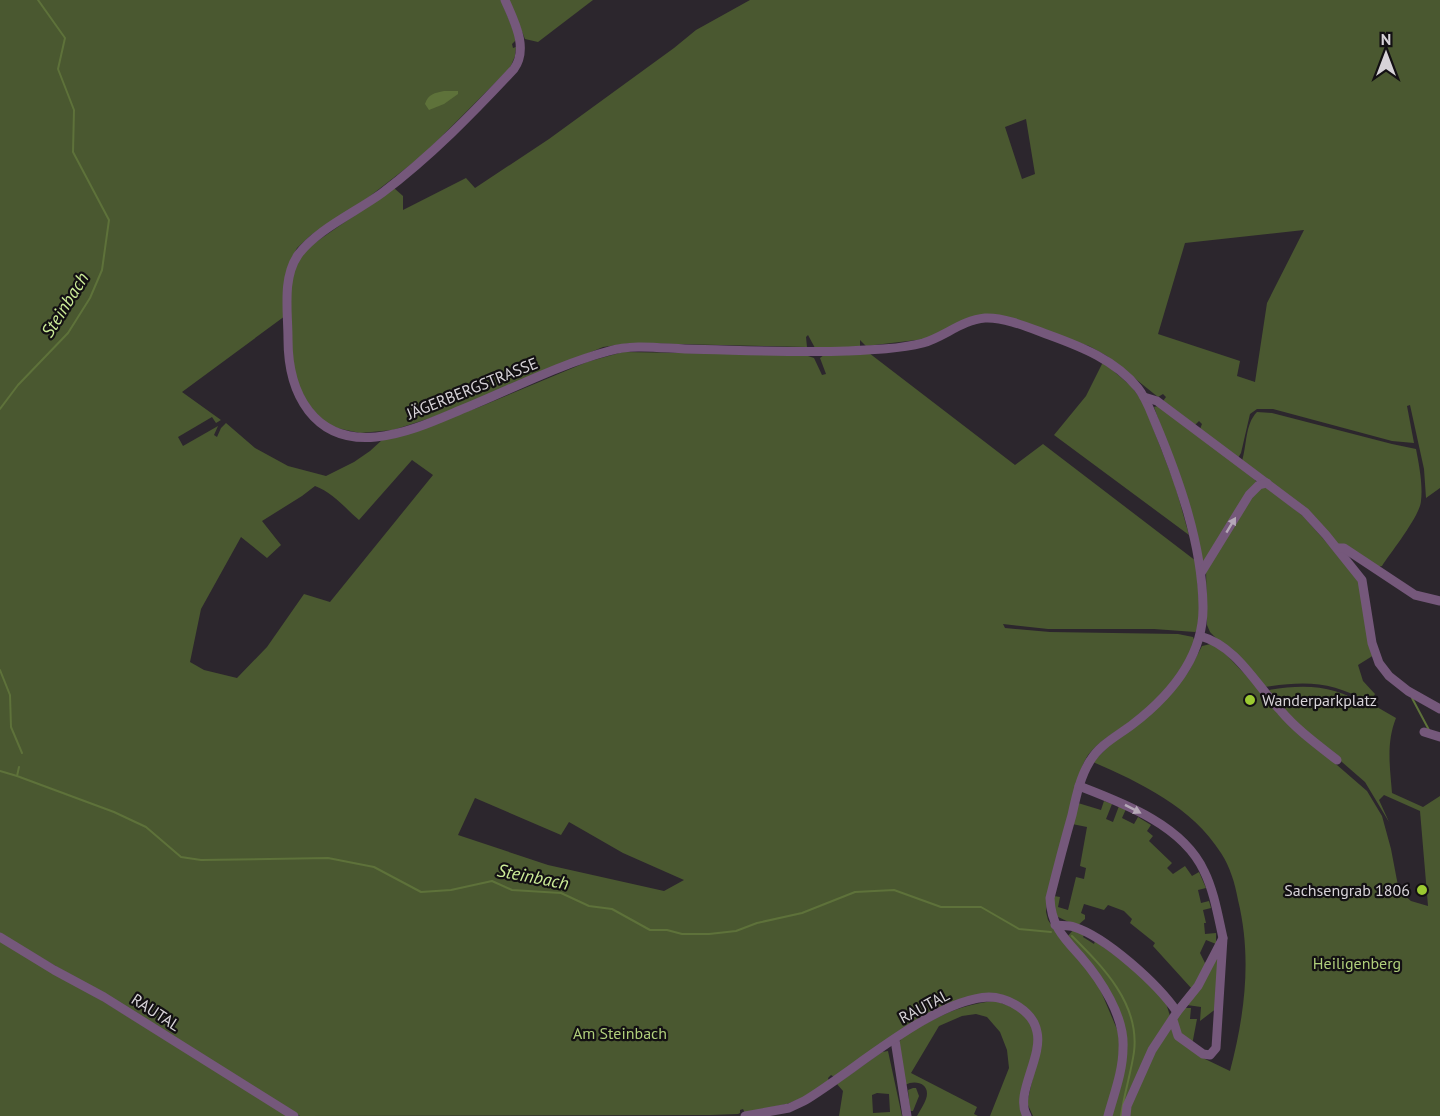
<svg xmlns="http://www.w3.org/2000/svg" width="1440" height="1116" viewBox="0 0 1440 1116" font-family="'PT Sans',sans-serif">
  <rect width="100%" height="100%" fill="#2c262d"/>
  <g fill="#4a5830" fill-rule="evenodd">
    <path d="M0,0H501L516,37L515,41L512,44L513,48L516,47L515,56L510,68L423,155L365,200L311,235L297,248L289,264L285,316L182,392L221,420L216,423L212,417L178,437L183,446L218,426L214,435L217,437L221,428L226,423L255,448L288,466L326,476L354,462L370,451L382,440L477,408L587,362L623,352L805,355L814,358L822,375L826,374L820,358L824,355L869,353L1015,465L1043,444L1196,561L1200,612L1198,630L1195,632L1154,629H1048L1003,624L1005,628L1050,632L1178,634L1193,637L1195,642C1182,675 1156,702 1128,723C1114,733 1099,741 1088,755C1082,764 1079,775 1076,785L1047,897L1046,912L1048,920L1061,939L1097,982L1119,1034V1063L1105,1116H1033L1027,1103L1040,1047L1023,1006L970,998L834,1077L831,1075L828,1078L829,1081L802,1098L787,1104L745,1113L743,1109L740,1110V1113L738,1114L711,1115L300,1116L106,995L0,934ZM412,460L433,475L330,602L304,594L267,647L237,678L204,670L190,662L201,609L241,537L267,558L281,545L262,521L302,496L315,486C332,492 345,508 359,520ZM475,798L561,835L569,822L623,853L684,880L664,891L548,865L458,835Z"/>
    <polygon points="509,0 593,0 538,42 525,39"/>
    <path d="M750,0H1440V488L1426,498L1424,469L1410,405L1407,406L1414,443L1392,441L1273,409H1257L1250,414L1241,453L1238,458L1200,429L1202,424L1199,421L1195,425L1163,401L1166,397L1163,394L1158,397L1107,356L1089,346L999,316L925,339L866,346L860,340V347L815,348L808,335L806,337L807,347L632,343L603,347L446,413L393,430L360,433L332,427L322,421L303,397L296,377L291,355V281L294,267L306,249L394,188L403,196V210L466,178L475,188L549,139L674,48L696,30ZM1026,119L1035,174L1022,179L1005,127ZM1304,230L1267,303L1255,382L1237,376L1240,361L1158,334L1185,243Z"/>
    <polygon points="1103,362 1131,386 1143,402 1175,485 1189,535 1054,435 1086,396"/>
    <polygon points="1158,406 1254,478 1257,483 1203,564 1181,483 1154,407"/>
    <path d="M1257,412L1272,413L1392,444L1416,449C1419,465 1423,484 1421,501C1420,516 1391,552 1382,566L1377,567L1339,545L1242,461C1247,445 1245,424 1257,412Z"/>
    <path d="M1261,488H1268L1303,516L1359,579L1374,655L1358,665L1363,681L1375,694L1370,703L1396,718C1386,743 1390,767 1392,793L1423,807L1440,796V1116H1112L1125,1064L1117,1008L1067,937L1074,929L1084,935L1083,937L1094,944L1095,941L1128,965L1165,1000L1171,1019L1182,1042L1205,1059L1230,1071C1245,1014 1252,957 1238,900C1235,883 1230,867 1221,853C1192,807 1141,783 1093,762L1111,744L1145,718L1148,717L1170,695L1189,671L1202,646L1215,643L1307,739L1367,791L1382,816L1391,849L1399,891L1411,901L1428,906L1420,811L1384,795L1379,800L1389,822L1365,782L1282,710L1269,690C1306,684 1335,685 1368,707L1370,703C1331,681 1307,681 1264,687L1210,632L1207,625L1206,569L1252,494Z"/>
    <polygon points="1104,801 1112,804 1106,819 1113,822 1119,806 1126,809 1122,818 1134,824 1138,817 1151,825 1147,831 1153,836 1149,841 1172,863 1167,868 1173,874 1185,866 1192,876 1199,872 1206,888 1198,890 1201,903 1209,901 1211,908 1203,910 1206,923 1204,923 1205,934 1216,933 1216,944 1206,940 1200,953 1206,965 1192,989 1153,946 1155,943 1130,923 1132,919 1124,911 1108,905 1104,910 1084,904 1081,913 1085,915 1085,919 1077,926 1054,915 1054,896 1060,897 1058,907 1068,910 1076,877 1084,879 1086,868 1080,866 1087,827 1072,824 1078,803 1101,810"/>
    <polygon points="0,941 101,1000 289,1116 0,1116"/>
    <polygon points="1218,952 1217,1008 1200,1021 1201,1007 1187,1005"/>
    <path d="M995,1001L1015,1008L1028,1019L1035,1034L1024,1116H990L1009,1068L1007,1050L1000,1032L987,1017L976,1014L962,1016L939,1026L911,1073L977,1107L974,1114L978,1116H917C920,1110 924,1105 926,1099C931,1084 916,1079 905,1085L899,1043L902,1037C936,1018 956,1005 995,1001Z"/>
    <path d="M1185,1008H1191L1190,1019H1197L1192,1045C1177,1032 1169,1025 1185,1008Z"/>
    <path d="M888,1051L902,1116H839L843,1091L837,1084L882,1052ZM877,1093L889,1094L890,1112L873,1113L872,1095Z"/>
    <polygon points="913,1088 916,1088 919,1096 913,1111 910,1111 908,1090"/>
  </g>
  <path fill="#5e723a" d="M444,91H458V94L444,104L429,110L425,104C428,94 435,93 444,91Z"/>
  <g fill="none" stroke-linecap="round" stroke-linejoin="round">
    <g stroke="#5e723a" stroke-width="2">
      <polyline points="0,409 18,385 68,333 90,298 102,270 109,220 73,152 74,110 58,69 65,38 38,0"/>
      <polyline points="0,670 10,695 11,727 22,753"/>
      <polyline points="1412,698 1429,730"/>
      <polyline points="19,767 17,776 114,812 146,827 181,857 201,860 328,858 374,867 421,892 451,890 492,881 512,890 561,893 589,906 612,909 650,930 667,930 682,934 709,934 736,931 757,923 802,913 855,892 894,890 941,907 981,907 1019,929 1051,932"/>
      <polyline points="0,771 17,776"/>
      <path d="M1072,936C1103,967 1140,1004 1134,1052C1131,1073 1124,1094 1121,1116"/>
    </g>
    <g stroke="#75587b" stroke-width="9">
      <path d="M505,0C514,21 529,48 514,69C473,113 430,157 382,193C356,212 316,230 298,255C282,278 288,312 288,339C288,394 314,443 376,437C405,434 432,422 458,411C508,391 557,365 609,351C632,344 660,348 685,349C739,350 793,353 847,351C872,350 899,349 923,343C944,337 962,320 985,318C1005,317 1030,328 1049,335C1082,347 1115,360 1138,388C1146,398 1150,410 1155,422C1179,479 1202,544 1203,606C1204,656 1172,694 1133,724C1119,735 1100,744 1090,761C1080,777 1076,797 1072,815C1064,843 1057,870 1050,898C1051,926 1064,938 1081,957C1101,980 1125,1017 1123,1048C1123,1071 1114,1094 1108,1116"/>
      <polyline points="1144,397 1157,401 1305,512 1326,535 1362,580 1372,643 1379,663 1389,676 1408,691 1440,709"/>
      <polyline points="1337,548 1344,548 1415,595 1440,601"/>
      <polyline points="1201,573 1249,495 1259,485 1267,483"/>
      <path d="M1200,636C1237,646 1256,685 1281,711C1297,730 1318,745 1337,760"/>
      <polyline points="1424,732 1440,737"/>
      <path d="M1079,786C1123,803 1183,825 1204,871C1214,891 1218,916 1223,938"/>
      <path d="M1055,925C1061,926 1068,925 1074,927C1106,937 1158,984 1177,1012"/>
      <polyline points="0,937 54,970 104,997 294,1116"/>
      <polyline points="895,1040 907,1116"/>
      <path d="M745,1116L789,1108L804,1101C853,1072 933,999 989,997C1000,997 1010,1001 1019,1007C1028,1013 1035,1021 1037,1032C1043,1057 1014,1095 1027,1116"/>
      <polyline points="1126,1116 1127,1106 1152,1050 1177,1012 1198,986 1223,938 1216,1048 1210,1055 1203,1054 1178,1036 1173,1020"/>
    </g>
  </g>
  <defs><path id="oneway-solid" d="M-6-.8H1V-3.2L6.5 0L1 3.2V.8H-6Z" transform="scale(1.5)"/></defs>
  <g fill="#b5a8b7">
    <use href="#oneway-solid" transform="translate(1231 525) rotate(-59)"/>
    <use href="#oneway-solid" transform="translate(1133 809) rotate(27)"/>
  </g>
  <g fill="#9cca31" stroke="#131013" stroke-width="2">
    <circle cx="1250" cy="700" r="6"/>
    <circle cx="1422" cy="890" r="6"/>
  </g>
  <g text-anchor="middle" stroke-width="4.5" stroke-linejoin="round" paint-order="stroke">
    <g font-size="16" fill="#d7d3d8" stroke="#131013">
      <text transform="translate(472 388) rotate(-22)" y="6">JÄGERBERGSTRASSE</text>
      <text transform="translate(924 1006) rotate(-28)" y="6">RAUTAL</text>
      <text transform="translate(156 1012) rotate(33)" y="6">RAUTAL</text>
    </g>
    <g font-size="16" fill="#d7d3d8" stroke="#131013" text-anchor="start">
      <text x="1262" y="706">Wanderparkplatz</text>
      <text x="1410" y="896" text-anchor="end">Sachsengrab 1806</text>
    </g>
    <g font-size="16" fill="#b0cf7b" stroke="#131013">
      <text x="1357" y="969">Heiligenberg</text>
      <text x="620" y="1039">Am Steinbach</text>
    </g>
    <g font-size="18" font-style="italic" fill="#cded98" stroke="#131013">
      <text transform="translate(65 305) rotate(-58)" y="6">Steinbach</text>
      <text transform="translate(533 877) rotate(11)" y="6">Steinbach</text>
    </g>
  </g>
  <g transform="translate(1386 54)" stroke="#131013" stroke-width="4.5" paint-order="stroke">
  <path d="M0-4.5L10 22L0 15L-10 22Z" fill="#d7d3d8"/>
  <text y="-9" font-size="16" font-weight="bold" text-anchor="middle" fill="#d7d3d8">N</text>
  </g>
</svg>
